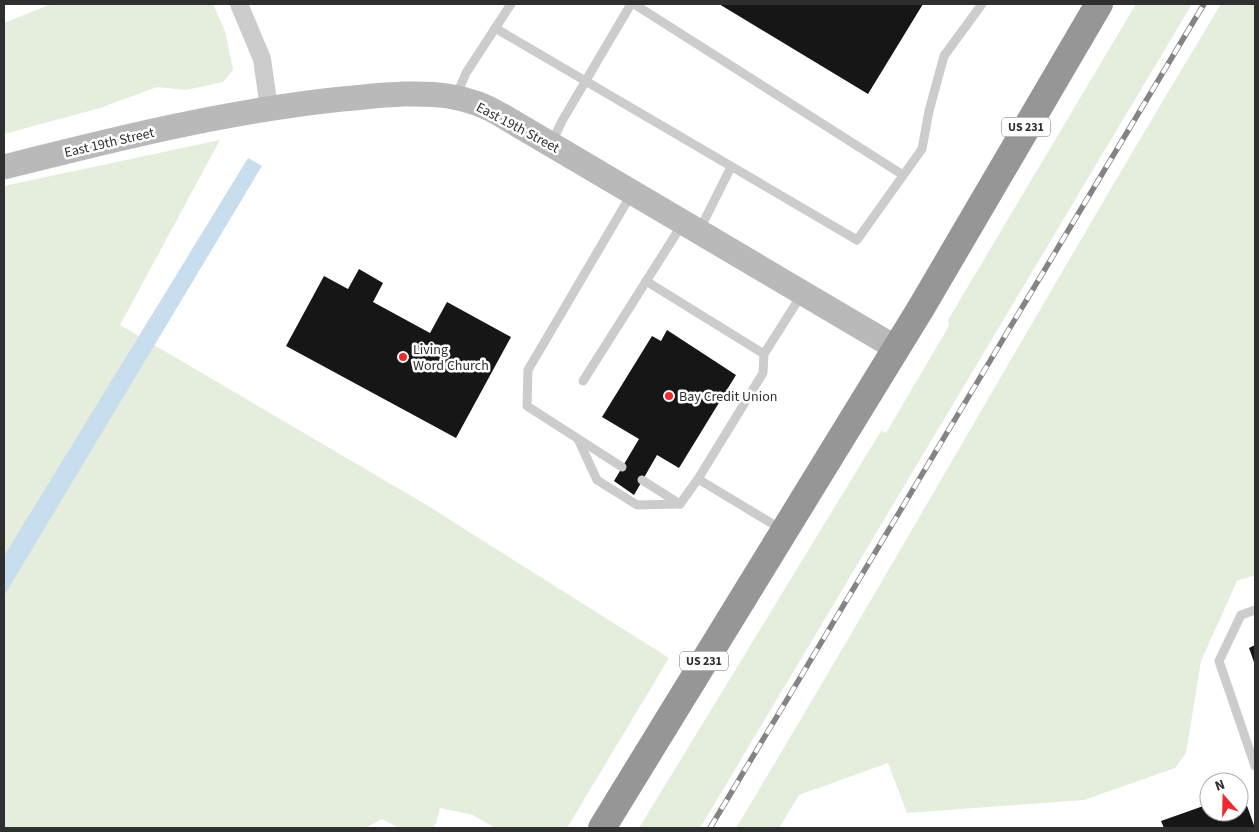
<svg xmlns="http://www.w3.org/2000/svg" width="1259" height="832" viewBox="0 0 1259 832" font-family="'Source Sans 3',sans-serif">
  <rect width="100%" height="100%" fill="#fff"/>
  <g fill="#e5eddc">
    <polygon points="51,4 213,4 225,31 233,70 223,82 186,90 157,87 100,108 4,134 4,23"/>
    <polygon points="1136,4 1192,4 700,828 639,828 881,431 886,433 949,326 948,320"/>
    <path d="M1221,4H1255V575L1237,581L1201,661L1186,753L1175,768L1084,800L907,813L888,763L799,795L779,828H736C900,555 1056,277 1221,4Z"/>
    <polygon points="220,140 120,325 425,504 669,658 567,828 495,828 473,815 440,808 436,823 432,828 399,828 382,819 365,828 4,828 4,186"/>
  </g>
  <polygon fill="#c8deee" points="248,158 262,166 4,596 4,556"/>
  <g fill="#161616">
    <polygon points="719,4 923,4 868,94"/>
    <polygon points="359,269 383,283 373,302 430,333 447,302 511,337 456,438 286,346 324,276 348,289"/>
    <polygon points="667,330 736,375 679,468 657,455 634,495 614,481 639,439 602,417 652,336 661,341"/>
    <polygon points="1255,645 1255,665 1249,648"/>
    <polygon points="1242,792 1255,828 1164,828 1161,821 1209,804 1209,812 1239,812 1239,793"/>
  </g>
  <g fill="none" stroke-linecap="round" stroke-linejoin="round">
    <g stroke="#ccc" stroke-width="9">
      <polyline points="634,4 903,175"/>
      <polyline points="495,28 857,240 922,149 929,111 944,56 982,4"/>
      <polyline points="456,96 466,73 511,4"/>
      <polyline points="552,142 562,121 631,4"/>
      <polyline points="700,229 731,167"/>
      <polyline points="646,281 764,354"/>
      <polyline points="583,381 683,223"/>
      <polyline points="578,439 597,480 637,505 680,504"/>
      <polyline points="622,467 527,406 528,370 632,193"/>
      <polyline points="698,479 781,529"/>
      <polyline points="642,480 680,504"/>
      <polyline points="680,504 698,479 763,373 764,354 802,294"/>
      <polyline points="1255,610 1241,615 1219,661 1255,766"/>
    </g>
    <polyline stroke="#ccc" stroke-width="18" points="239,4 262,59 269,108"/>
    <path stroke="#b9b9b9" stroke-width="25" d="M4,167C115,139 227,111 342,99C377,96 413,91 448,96C466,99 485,105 501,115L896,348"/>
    <polyline stroke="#969696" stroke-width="28" points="602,828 921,308 1099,4"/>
    <defs>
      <polyline id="rail" points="710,828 1204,4"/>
    </defs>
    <use href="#rail" stroke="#848484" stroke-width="5.5"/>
    <use href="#rail" stroke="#fff" stroke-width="4" stroke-dasharray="11" stroke-linecap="butt"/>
  </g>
  <g fill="#ee2932" stroke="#fff" stroke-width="2">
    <circle cx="403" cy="357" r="5"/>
    <circle cx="669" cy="396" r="5"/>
  </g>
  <g text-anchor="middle" stroke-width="5" stroke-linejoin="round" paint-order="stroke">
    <g fill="#fff" stroke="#6d6d6d" stroke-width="1">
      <rect x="1002" y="117.5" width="48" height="19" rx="4"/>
      <rect x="680" y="651.5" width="48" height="19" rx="4"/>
    </g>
    <g font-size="12" font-weight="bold" fill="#2f2f2f">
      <text x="1026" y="131">US 231</text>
      <text x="704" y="665">US 231</text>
    </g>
    <g font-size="14" fill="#2f2f2f" stroke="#fff">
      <text transform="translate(518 127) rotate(28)" y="5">East 19th Street</text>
      <text transform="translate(109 142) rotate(-13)" y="5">East 19th Street</text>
    </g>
    <g font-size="14" fill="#2f2f2f" stroke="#fff" text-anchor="start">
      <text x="413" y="354">Living<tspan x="413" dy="16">Word Church</tspan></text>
      <text x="679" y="401">Bay Credit Union</text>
    </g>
  </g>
  <rect width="1259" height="832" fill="none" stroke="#2f2f2f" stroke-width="10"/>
  <g transform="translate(1224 797) rotate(340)"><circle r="24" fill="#ffffff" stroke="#acacac"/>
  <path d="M0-4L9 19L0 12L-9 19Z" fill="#ee2932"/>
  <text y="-8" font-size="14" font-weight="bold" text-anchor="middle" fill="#2f2f2f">N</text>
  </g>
</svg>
